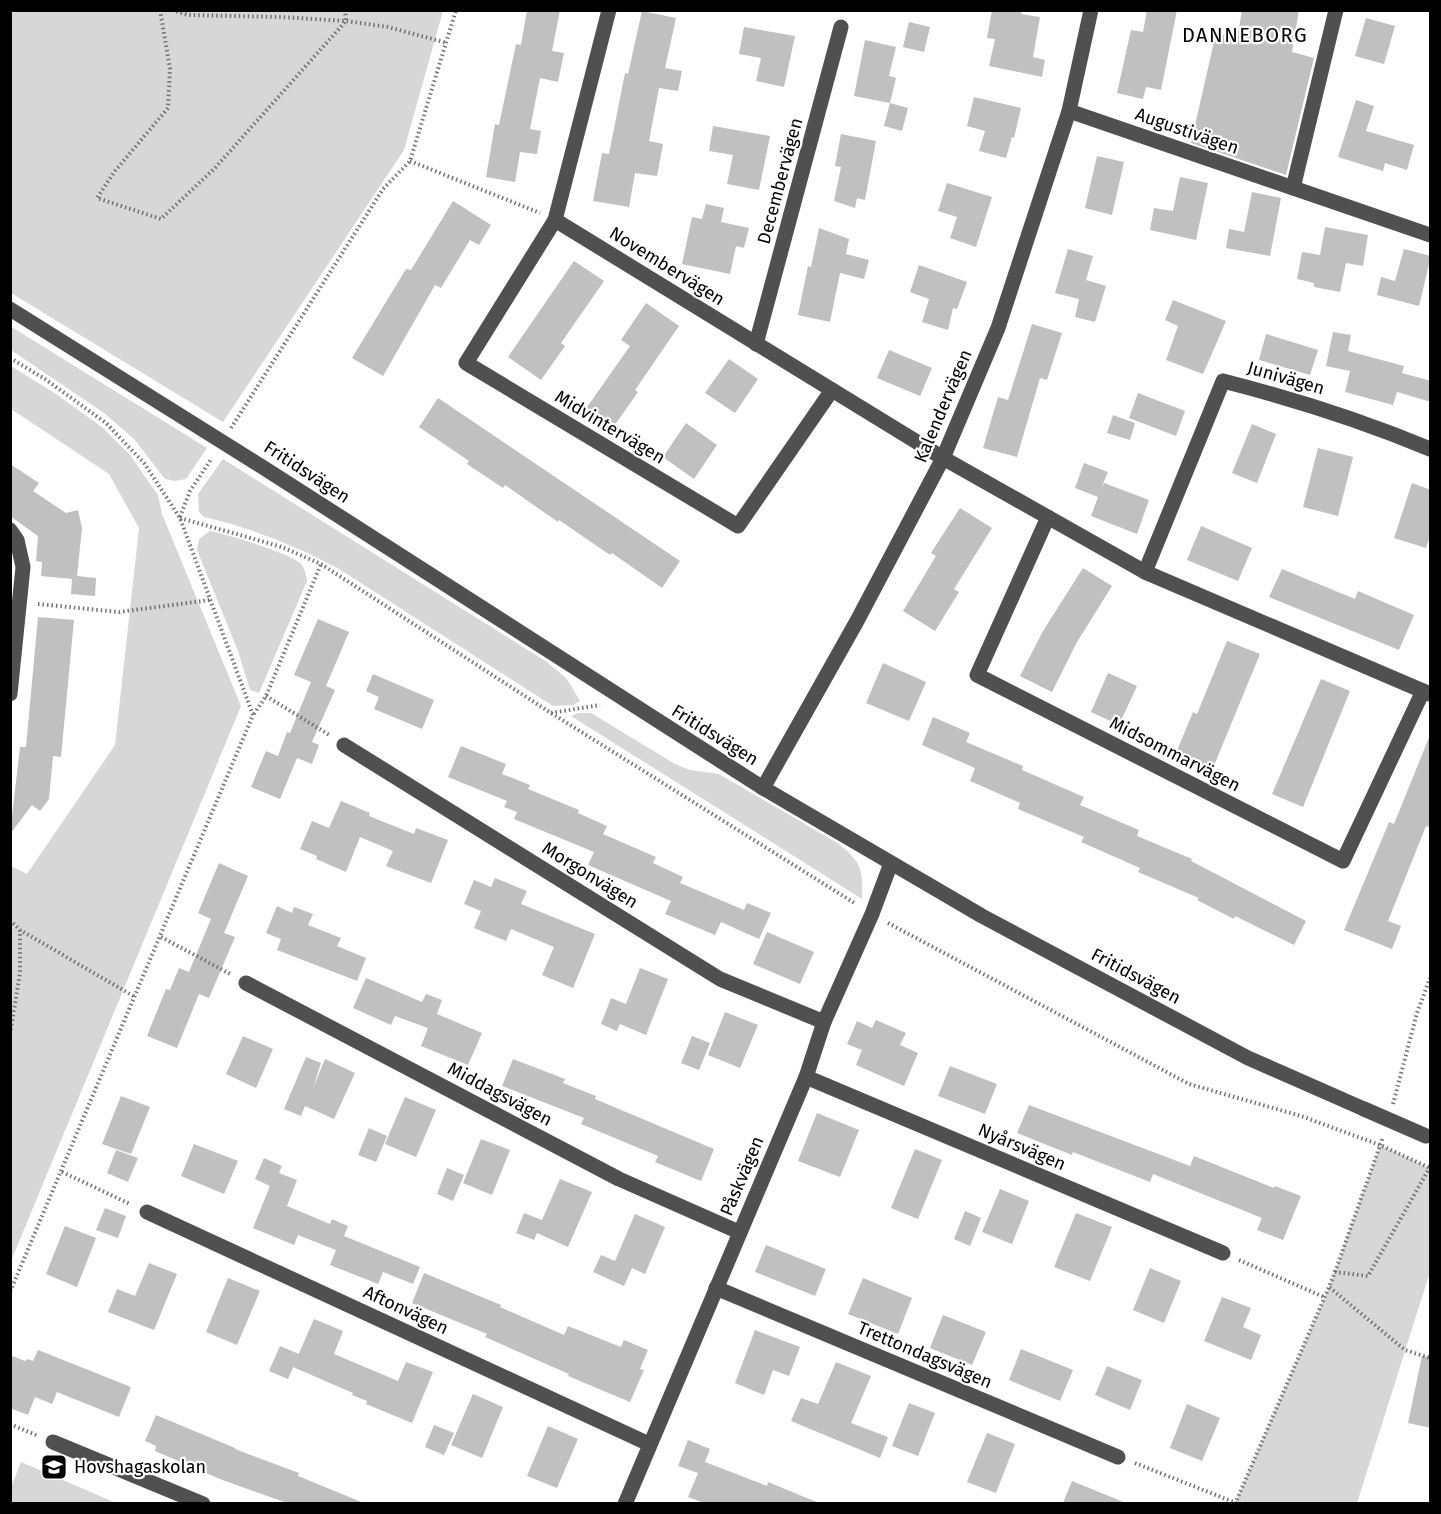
<svg xmlns="http://www.w3.org/2000/svg" width="1441" height="1514" viewBox="0 0 1441 1514" font-family="'Fira Sans',sans-serif">
  <rect width="100%" height="100%" fill="#fff"/>
  <g fill="#d7d7d7">
    <polygon points="11,10 443,11 404,150 223,422 11,293"/>
    <polygon points="10,326 207,448 186,479 175,481 165,479 134,439 104,413 11,350"/>
    <polygon points="11,366 56,394 103,428 130,455 158,495 162,514 241,706 11,1261 11,866 27,874 115,745 139,528 109,474 11,409"/>
    <path d="M223,459L547,662L567,679L580,701L573,705L553,706L339,569C297,546 251,528 204,517L199,512L198,494Z"/>
    <path d="M210,531C224,533 291,554 300,563C305,568 306,574 307,581L259,693L250,690L238,651L197,550L199,539Z"/>
    <path d="M579,713H591L675,764L690,770L719,774L839,844C862,863 863,870 862,899L571,716Z"/>
    <polygon points="1380,1145 1430,1168 1430,1272 1357,1503 1235,1503 1329,1287"/>
    <polygon points="21,1462 116,1503 11,1503 11,1487"/>
  </g>
  <g fill="#c0c0c0">
    <polygon points="527,10 560,10 552,51 564,53 558,82 540,78 530,129 541,131 537,154 520,152 515,182 486,177 495,124 499,125 516,44 521,45"/>
    <polygon points="992,10 1022,10 1021,14 1040,17 1033,57 1045,60 1042,77 989,66 995,39 987,38"/>
    <polygon points="1147,10 1177,10 1161,90 1146,87 1143,99 1117,93 1131,30 1143,32"/>
    <polygon points="1242,10 1299,10 1292,52 1314,58 1286,175 1191,143 1216,33 1237,39"/>
    <polygon points="642,11 676,18 665,68 682,71 678,91 659,88 649,141 663,144 657,176 635,173 629,207 593,201 602,153 609,154 625,73 628,74"/>
    <polygon points="1366,18 1395,26 1384,64 1355,56"/>
    <polygon points="909,22 930,27 924,52 903,47"/>
    <polygon points="744,27 795,36 784,87 756,81 761,58 739,54"/>
    <polygon points="865,40 896,47 889,76 896,78 890,103 854,96"/>
    <polygon points="974,97 1021,108 1014,138 1012,137 1006,158 979,151 985,131 967,126"/>
    <polygon points="1356,100 1374,106 1366,131 1414,145 1407,170 1385,163 1383,171 1338,157"/>
    <polygon points="890,103 908,108 902,131 884,126"/>
    <polygon points="713,126 770,136 759,190 727,184 733,155 709,151"/>
    <polygon points="841,134 876,141 865,200 857,198 855,208 834,201 841,167 835,166"/>
    <polygon points="1097,156 1124,162 1112,215 1085,208"/>
    <polygon points="1180,177 1208,183 1196,240 1150,230 1154,208 1173,211"/>
    <polygon points="947,183 992,197 976,247 950,238 957,217 938,211"/>
    <polygon points="1252,192 1281,198 1270,256 1226,248 1229,229 1244,232"/>
    <polygon points="453,201 491,225 479,245 470,240 441,288 435,285 383,376 352,358 406,269 411,270"/>
    <polygon points="706,204 724,208 721,222 749,228 744,248 736,246 730,274 682,264 692,217 702,219"/>
    <polygon points="1325,227 1368,235 1363,266 1346,263 1340,292 1314,287 1314,283 1297,279 1302,252 1320,255"/>
    <polygon points="819,228 849,239 846,254 869,260 864,279 840,273 830,322 798,315 808,266 811,267"/>
    <polygon points="1068,249 1093,256 1086,280 1106,286 1095,322 1075,317 1079,299 1055,293"/>
    <polygon points="1404,249 1431,256 1419,306 1377,295 1381,277 1395,281"/>
    <polygon points="574,261 604,281 561,343 565,346 541,380 508,357"/>
    <polygon points="919,265 967,282 957,309 953,308 948,330 922,322 929,299 910,292"/>
    <polygon points="1173,300 1226,321 1203,374 1166,360 1178,326 1165,320"/>
    <polygon points="646,303 679,326 635,390 638,392 612,429 585,410 630,346 621,340"/>
    <polygon points="1032,324 1062,333 1047,380 1040,378 1017,457 983,448 998,397 1008,400"/>
    <polygon points="1333,332 1351,335 1348,351 1404,366 1402,373 1431,381 1431,402 1397,392 1393,405 1345,392 1350,371 1326,366"/>
    <polygon points="1266,334 1318,350 1310,375 1259,360"/>
    <polygon points="889,350 932,368 920,396 877,378"/>
    <polygon points="729,359 758,379 735,413 705,393"/>
    <polygon points="1138,393 1185,411 1176,436 1129,418"/>
    <polygon points="438,398 680,561 662,588 612,553 610,555 559,520 558,522 505,485 503,488 467,464 469,461 419,427"/>
    <polygon points="1113,415 1135,423 1130,440 1107,433"/>
    <polygon points="686,423 717,445 694,479 663,457"/>
    <polygon points="1252,424 1276,434 1257,483 1232,473"/>
    <polygon points="1318,448 1353,457 1338,516 1303,507"/>
    <polygon points="1084,463 1108,472 1100,491 1104,483 1149,500 1137,534 1091,516 1098,497 1075,488"/>
    <polygon points="10,464 39,483 33,491 66,513 78,510 82,528 77,576 96,578 95,596 71,594 72,579 41,576 42,562 36,561 38,536 10,516"/>
    <polygon points="1412,483 1431,490 1431,533 1426,548 1394,538"/>
    <polygon points="960,508 992,528 954,589 959,592 935,631 903,611 936,556 931,553"/>
    <polygon points="1201,526 1252,548 1238,581 1187,560"/>
    <polygon points="1083,568 1112,586 1077,642 1052,692 1020,676 1043,631"/>
    <polygon points="1282,569 1355,599 1358,591 1414,615 1399,650 1269,597"/>
    <polygon points="38,617 74,620 61,757 53,756 49,799 40,811 32,805 10,834 20,747 26,747"/>
    <polygon points="318,619 349,632 326,686 335,690 312,742 319,745 312,764 297,758 280,799 251,787 266,751 278,756 287,732 290,733 311,682 294,675"/>
    <polygon points="1227,641 1260,654 1213,768 1176,753 1193,712 1197,714"/>
    <polygon points="883,663 926,682 909,721 866,703"/>
    <polygon points="1108,673 1137,686 1119,725 1091,712"/>
    <polygon points="373,674 434,700 422,729 374,709 379,697 366,691"/>
    <polygon points="1321,679 1350,691 1303,807 1272,794"/>
    <polygon points="933,717 970,733 966,742 1023,766 1022,770 1084,797 1080,805 1139,830 1137,836 1192,859 1191,861 1306,921 1294,945 1235,916 1234,919 1197,900 1199,898 1138,872 1140,868 1081,842 1084,837 1018,809 1020,803 970,781 975,768 922,745"/>
    <polygon points="1430,735 1431,828 1426,826 1388,921 1401,926 1392,949 1344,930 1389,822 1394,824"/>
    <polygon points="461,746 506,764 502,774 530,785 528,789 579,810 578,813 607,826 603,834 656,857 653,863 683,877 680,883 744,910 747,903 771,913 759,939 721,922 715,935 665,914 671,901 588,865 594,852 514,819 517,812 504,807 507,801 448,777"/>
    <polygon points="341,801 370,813 369,816 414,834 416,828 448,840 431,883 386,866 393,851 360,837 346,872 316,859 317,856 300,849 312,821 329,828"/>
    <polygon points="219,863 248,876 224,933 235,937 209,998 199,994 177,1048 147,1036 166,989 170,990 179,968 189,972 211,919 198,913"/>
    <polygon points="495,878 527,891 521,904 595,934 573,988 542,975 554,947 511,929 506,941 474,928 481,911 464,904 474,880 491,887"/>
    <polygon points="277,906 292,913 294,907 313,914 308,925 341,938 337,946 366,958 357,981 277,950 281,939 266,933"/>
    <polygon points="767,932 814,952 800,984 753,964"/>
    <polygon points="640,968 668,979 646,1035 620,1024 617,1031 601,1024 611,998 626,1004"/>
    <polygon points="366,978 422,1002 426,994 442,1000 437,1014 482,1033 468,1065 421,1046 428,1028 395,1016 391,1025 353,1008"/>
    <polygon points="725,1012 758,1025 740,1068 708,1055"/>
    <polygon points="876,1020 906,1033 900,1045 918,1053 904,1086 856,1065 862,1050 847,1044 857,1021 872,1028"/>
    <polygon points="243,1036 273,1049 256,1088 226,1074"/>
    <polygon points="692,1036 710,1043 699,1070 681,1063"/>
    <polygon points="306,1057 321,1063 313,1088 325,1059 355,1073 334,1119 305,1106 301,1116 284,1109"/>
    <polygon points="513,1059 565,1079 563,1083 596,1096 595,1099 714,1149 701,1181 655,1162 658,1156 581,1124 584,1118 502,1086"/>
    <polygon points="950,1066 997,1084 985,1114 938,1096"/>
    <polygon points="121,1096 150,1107 131,1154 102,1144"/>
    <polygon points="405,1097 436,1110 416,1157 385,1144"/>
    <polygon points="1029,1105 1190,1166 1194,1156 1274,1188 1275,1186 1301,1196 1283,1240 1257,1230 1262,1218 1153,1174 1150,1182 1073,1152 1072,1155 1017,1133"/>
    <polygon points="817,1113 859,1130 840,1177 798,1161"/>
    <polygon points="369,1128 387,1136 376,1162 358,1155"/>
    <polygon points="481,1139 510,1150 492,1195 463,1183"/>
    <polygon points="194,1144 238,1161 224,1194 181,1176"/>
    <polygon points="915,1149 942,1160 918,1219 891,1208"/>
    <polygon points="116,1150 138,1158 128,1182 107,1173"/>
    <polygon points="264,1158 282,1166 279,1173 297,1180 287,1206 330,1224 332,1219 348,1226 344,1236 420,1267 413,1284 383,1272 378,1284 330,1265 336,1250 298,1235 294,1245 253,1228 270,1186 255,1179"/>
    <polygon points="447,1168 464,1175 453,1201 437,1194"/>
    <polygon points="560,1179 592,1192 568,1247 537,1233 534,1240 516,1233 524,1213 542,1220"/>
    <polygon points="1000,1189 1029,1201 1012,1244 982,1232"/>
    <polygon points="105,1208 126,1216 118,1238 96,1230"/>
    <polygon points="965,1211 981,1218 970,1246 954,1239"/>
    <polygon points="1076,1213 1112,1227 1090,1281 1054,1267"/>
    <polygon points="635,1214 665,1227 645,1274 632,1268 624,1286 593,1272 601,1255 615,1261"/>
    <polygon points="65,1226 96,1238 77,1287 46,1274"/>
    <polygon points="766,1245 826,1269 815,1296 755,1272"/>
    <polygon points="149,1263 177,1274 154,1330 108,1312 117,1289 135,1296"/>
    <polygon points="1150,1268 1181,1281 1164,1323 1133,1310"/>
    <polygon points="424,1273 501,1305 500,1307 564,1335 568,1326 621,1347 624,1340 648,1350 640,1369 644,1370 630,1402 568,1376 569,1374 485,1337 487,1334 412,1303"/>
    <polygon points="228,1278 260,1291 237,1345 206,1332"/>
    <polygon points="863,1278 912,1298 898,1334 848,1314"/>
    <polygon points="1222,1297 1251,1308 1243,1327 1261,1335 1251,1360 1204,1341"/>
    <polygon points="943,1315 986,1332 972,1365 930,1348"/>
    <polygon points="314,1319 343,1331 334,1354 398,1381 406,1362 433,1372 412,1423 366,1404 367,1401 352,1395 353,1393 293,1367"/>
    <polygon points="755,1330 800,1347 789,1376 773,1370 764,1395 735,1383"/>
    <polygon points="280,1346 299,1354 288,1379 269,1371"/>
    <polygon points="1021,1349 1073,1370 1060,1401 1009,1380"/>
    <polygon points="38,1350 131,1387 119,1417 57,1392 52,1404 35,1397 28,1415 10,1408 10,1355 25,1361 28,1359 33,1361"/>
    <polygon points="1422,1356 1431,1357 1431,1428 1408,1423"/>
    <polygon points="836,1362 871,1376 851,1423 888,1437 880,1458 791,1421 801,1398 818,1404"/>
    <polygon points="1107,1366 1142,1380 1130,1410 1095,1395"/>
    <polygon points="473,1394 503,1407 482,1458 451,1445"/>
    <polygon points="909,1403 935,1413 918,1456 892,1446"/>
    <polygon points="1187,1404 1220,1418 1202,1461 1170,1448"/>
    <polygon points="156,1415 235,1448 235,1449 299,1473 298,1476 364,1503 287,1503 220,1479 155,1451 156,1446 145,1441"/>
    <polygon points="434,1425 454,1433 444,1455 425,1447"/>
    <polygon points="548,1426 578,1439 557,1488 527,1476"/>
    <polygon points="987,1433 1015,1444 996,1493 967,1482"/>
    <polygon points="688,1440 710,1449 705,1462 767,1486 768,1482 819,1503 704,1503 688,1497 698,1473 678,1466"/>
    <polygon points="1072,1481 1126,1503 1063,1503"/>
  </g>
  <g fill="none" stroke-linecap="round" stroke-linejoin="round">
    <g stroke="#727272" stroke-width="4" stroke-dasharray="1.5 3" stroke-linecap="butt">
      <polyline points="160,10 170,69 168,108 115,171 97,198 161,219 215,168 346,21 345,10"/>
      <polyline points="172,10 188,15 281,17 346,21 388,27 447,43"/>
      <polyline points="410,161 540,213"/>
      <polyline points="10,358 45,379 106,423 144,463 180,518 253,715 10,1292"/>
      <polyline points="231,428 383,189 410,161 456,10"/>
      <polyline points="180,517 190,491 212,458"/>
      <polyline points="180,518 282,547 321,564 551,713 856,904"/>
      <polyline points="38,604 119,612 210,600"/>
      <polyline points="266,696 331,736"/>
      <polyline points="551,713 600,705"/>
      <polyline points="254,714 266,696 321,564"/>
      <polyline points="10,920 20,930 135,997"/>
      <polyline points="888,923 1189,1084 1301,1116 1380,1145 1430,1168"/>
      <polyline points="161,937 232,975"/>
      <polyline points="10,1034 20,973 20,930"/>
      <polyline points="1393,1104 1417,1013 1430,978"/>
      <polyline points="1430,1167 1368,1276 1335,1272 1329,1287 1405,1350 1430,1358"/>
      <polyline points="62,1172 130,1204"/>
      <polyline points="1239,1260 1324,1297"/>
      <polyline points="1335,1272 1383,1137"/>
      <polyline points="10,1424 38,1436"/>
      <polyline points="1135,1463 1236,1503"/>
      <polyline points="1235,1504 1329,1287"/>
    </g>
    <g stroke="#505050" stroke-width="15">
      <polyline points="609,10 555,220 943,458 1145,572 1430,694"/>
      <polyline points="1069,111 1430,235"/>
      <polyline points="1293,188 1336,10"/>
      <polyline points="555,220 466,363 738,526 832,390"/>
      <polyline points="10,309 264,468 763,788 982,916 1248,1058 1364,1109"/>
      <polyline points="756,344 841,27"/>
      <polyline points="1048,517 977,675 1343,861 1423,691"/>
      <polyline points="10,530 17,540 23,567 10,694"/>
      <path d="M1145,572L1223,381C1294,399 1363,421 1430,449"/>
      <polyline points="344,745 720,979 824,1022"/>
      <polyline points="763,788 857,621 943,458 998,328 1069,111 1091,10"/>
      <polyline points="246,983 619,1179 739,1232"/>
      <polyline points="806,1077 1223,1253"/>
      <polyline points="147,1212 649,1444"/>
      <polyline points="716,1288 1118,1457"/>
      <polyline points="53,1442 203,1504"/>
      <polyline points="625,1504 806,1077 824,1022 872,914 891,863"/>
    </g>
    <polyline stroke="#505050" stroke-width="15" points="1364,1109 1426,1136"/>
  </g>
  <defs>
    <symbol id="school-square" viewBox="-11 -11 22 22"><rect x="-9" y="-9" width="18" height="18" rx="4" fill="#000" stroke="#fff"/><path d="M0-5L7-2L0 1L-7-2ZM-4 1L0 2.5L4 1V4Q0 6-4 4Z" fill="#fff"/></symbol>
  </defs>
  <g fill-rule="evenodd">
    <use href="#school-square" x="39" y="1452" width="30" height="30"/>
  </g>
  <g text-anchor="middle" stroke-width="4.5" stroke-linejoin="round" paint-order="stroke">
    <g font-size="18" fill="#000" stroke="#fff">
      <text transform="translate(1187 131) rotate(19)" y="6">Augustivägen</text>
      <text transform="translate(780 181) rotate(-75)" y="6">Decembervägen</text>
      <text transform="translate(667 266) rotate(32)" y="6">Novembervägen</text>
      <text transform="translate(1286 378) rotate(16)" y="6">Junivägen</text>
      <text transform="translate(943 406) rotate(-67)" y="6">Kalendervägen</text>
      <text transform="translate(610 427) rotate(31)" y="6">Midvintervägen</text>
      <text transform="translate(307 472) rotate(33)" y="6">Fritidsvägen</text>
      <text transform="translate(715 735) rotate(32)" y="6">Fritidsvägen</text>
      <text transform="translate(1175 754) rotate(27)" y="6">Midsommarvägen</text>
      <text transform="translate(590 875) rotate(32)" y="6">Morgonvägen</text>
      <text transform="translate(1136 976) rotate(28)" y="6">Fritidsvägen</text>
      <text transform="translate(500 1094) rotate(28)" y="6">Middagsvägen</text>
      <text transform="translate(1022 1147) rotate(23)" y="6">Nyårsvägen</text>
      <text transform="translate(742 1176) rotate(-67)" y="6">Påskvägen</text>
      <text transform="translate(406 1310) rotate(25)" y="6">Aftonvägen</text>
      <text transform="translate(925 1355) rotate(23)" y="6">Trettondagsvägen</text>
    </g>
    <g font-size="18" fill="#000" stroke="#fff" text-anchor="start">
      <text x="74" y="1473">Hovshagaskolan</text>
    </g>
    <g font-size="20" letter-spacing="1.5" fill="#000" stroke="#fff">
      <text x="1245" y="42">DANNEBORG</text>
    </g>
  </g>
  <rect width="1441" height="1514" fill="none" stroke="#000000" stroke-width="24"/>
</svg>
